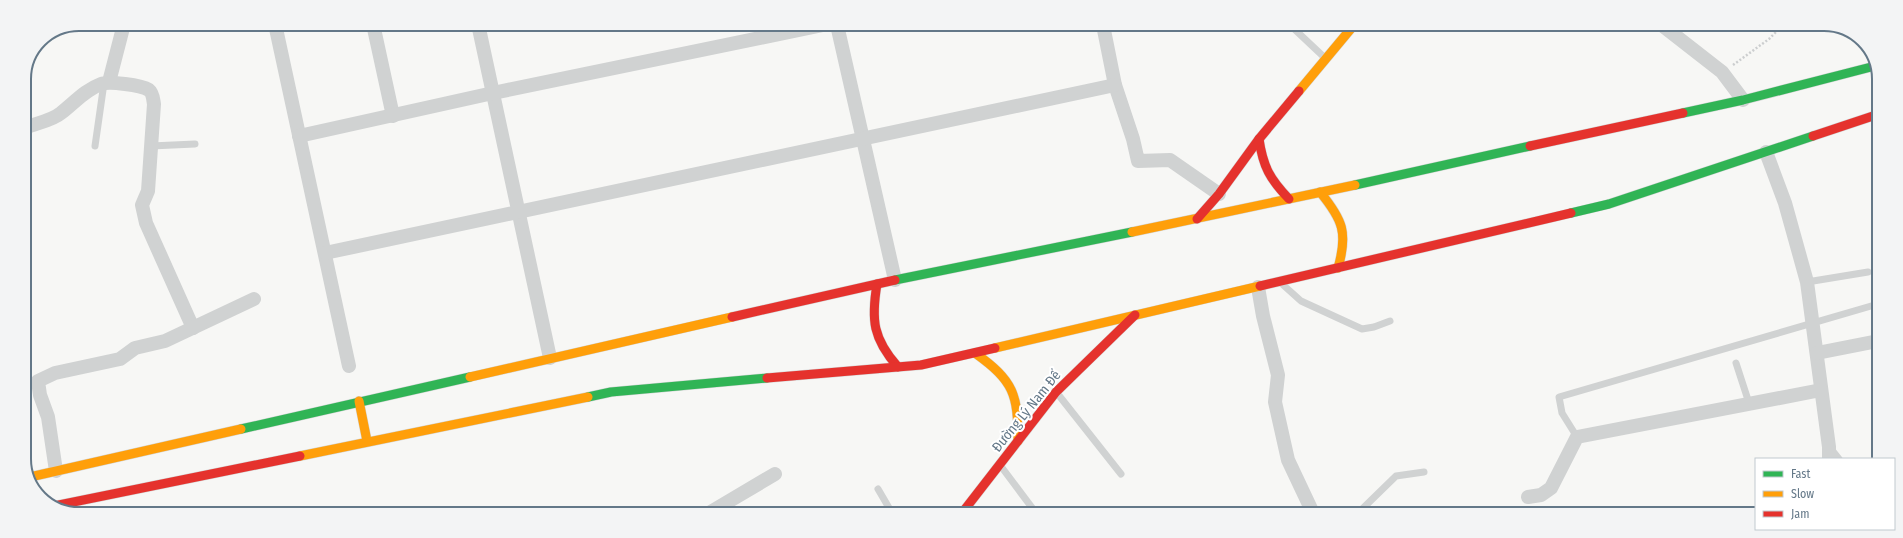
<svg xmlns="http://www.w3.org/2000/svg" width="1903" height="538" viewBox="0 0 1903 538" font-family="'Fira Sans Condensed',sans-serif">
  <rect width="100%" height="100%" fill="#f7f7f5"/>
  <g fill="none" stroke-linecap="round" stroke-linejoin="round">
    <defs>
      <g id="fast">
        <polyline points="1683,113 1743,100 1875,66"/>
        <polyline points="1355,185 1530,146"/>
        <polyline points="1571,213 1609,204 1813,136"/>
        <polyline points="895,280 1132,232"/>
        <polyline points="588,397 611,392 767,378"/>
        <polyline points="241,429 470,377"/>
      </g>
      <g id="slow">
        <polyline points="1299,91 1354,25"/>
        <path d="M1320,192C1343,220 1348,233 1338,268"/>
        <polyline points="1132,232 1355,185"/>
        <polyline points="995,348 1260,286"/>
        <path d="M975,353C1014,381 1018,394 1018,441"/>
        <polyline points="470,377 732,317"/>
        <polyline points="359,401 367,441"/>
        <polyline points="300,456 588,397"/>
        <polyline points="30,477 241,429"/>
      </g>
      <g id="jam">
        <polyline points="1813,136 1879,114"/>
        <path d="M1259,139C1263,167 1270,179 1289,199"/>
        <polyline points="1530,146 1683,113"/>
        <polyline points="1197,219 1219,194 1259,139 1299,91"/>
        <path d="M877,284C871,320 873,339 898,367"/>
        <polyline points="1260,286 1571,213"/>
        <polyline points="732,317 895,280"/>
        <polyline points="767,378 921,365 995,348"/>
        <polyline points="54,506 300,456"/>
        <polyline points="962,513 1056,392 1135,315"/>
      </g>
    </defs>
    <use href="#fast" stroke="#d3d5d5" stroke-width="10"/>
    <use href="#slow" stroke="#d3d5d5" stroke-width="10"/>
    <use href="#jam" stroke="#d3d5d5" stroke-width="10"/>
    <polyline stroke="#cccecf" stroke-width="2.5" stroke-dasharray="2 2" stroke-linecap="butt" points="1733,65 1769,39 1778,30"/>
    <g stroke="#d0d2d2" stroke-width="7">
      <polyline points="1290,25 1325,58"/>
      <polyline points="95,146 104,83"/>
      <polyline points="151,146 195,144"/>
      <polyline points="1807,282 1868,272"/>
      <polyline points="1281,283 1301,301 1362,329 1374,327 1390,321"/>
      <polyline points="1736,363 1749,403"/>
      <polyline points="1057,393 1121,474"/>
      <polyline points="1577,437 1562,413 1559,397 1878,304"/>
      <polyline points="1831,449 1839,459"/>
      <polyline points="1000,465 1036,513"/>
      <polyline points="878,489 892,513"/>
      <polyline points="1357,514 1396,476 1424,472"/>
    </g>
    <g stroke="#d0d2d2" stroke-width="14">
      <polyline points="275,24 349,366"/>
      <polyline points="373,24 393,116"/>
      <polyline points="478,24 550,358"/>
      <polyline points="837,25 895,280"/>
      <polyline points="1103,25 1115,85 1133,139 1138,161 1170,160 1219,194"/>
      <polyline points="1663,26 1722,72 1743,100"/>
      <polyline points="109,82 124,24"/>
      <path d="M27,127C38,123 53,120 61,113C74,103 85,90 101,84C109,81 141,85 149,90C153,93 153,99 154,104L148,191L142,205L146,223L193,328"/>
      <polyline points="299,136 493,93 823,25"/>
      <polyline points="1766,152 1785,203 1807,282 1829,447 1829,459"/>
      <polyline points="325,253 1115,85"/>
      <polyline points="1258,287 1263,316 1278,375 1275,402 1288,460 1313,513"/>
      <polyline points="1817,353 1878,341"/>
      <polyline points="56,471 48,417 40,395 38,381 55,373 120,359 135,348 165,341 254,299"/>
      <polyline points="1528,497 1541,495 1551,488 1577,437 1821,390"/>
      <polyline points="709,513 775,474"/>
    </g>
    <use href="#fast" stroke="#30b455" stroke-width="9"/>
    <use href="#slow" stroke="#ff9f0a" stroke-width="9"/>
    <use href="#jam" stroke="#e5322d" stroke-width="9"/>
  </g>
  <g text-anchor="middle" stroke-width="4" stroke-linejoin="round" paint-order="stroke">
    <g font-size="14" fill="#647888" stroke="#fff">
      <text transform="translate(1026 411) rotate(-51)" y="5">Đường Lý Nam Đế</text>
    </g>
  </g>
  <path d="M0 0H1903V538H0ZM79 31H1824A48 48 0 0 1 1872 79V459A48 48 0 0 1 1824 507H79A48 48 0 0 1 31 459V79A48 48 0 0 1 79 31Z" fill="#f3f4f5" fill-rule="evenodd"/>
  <path fill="none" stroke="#647888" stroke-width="2" d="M79 31H1824A48 48 0 0 1 1872 79V459A48 48 0 0 1 1824 507H79A48 48 0 0 1 31 459V79A48 48 0 0 1 79 31Z"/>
  <rect x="1755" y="458" width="140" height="72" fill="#ffffff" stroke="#c1c9cf"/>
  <rect x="1763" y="471" width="20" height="6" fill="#30b455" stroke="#c1c9cf"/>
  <text x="1791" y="478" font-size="12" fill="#647888">Fast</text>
  <rect x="1763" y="491" width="20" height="6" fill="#ff9f0a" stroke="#c1c9cf"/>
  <text x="1791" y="498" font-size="12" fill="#647888">Slow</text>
  <rect x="1763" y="511" width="20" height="6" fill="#e5322d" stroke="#c1c9cf"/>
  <text x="1791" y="518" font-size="12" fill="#647888">Jam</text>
</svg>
